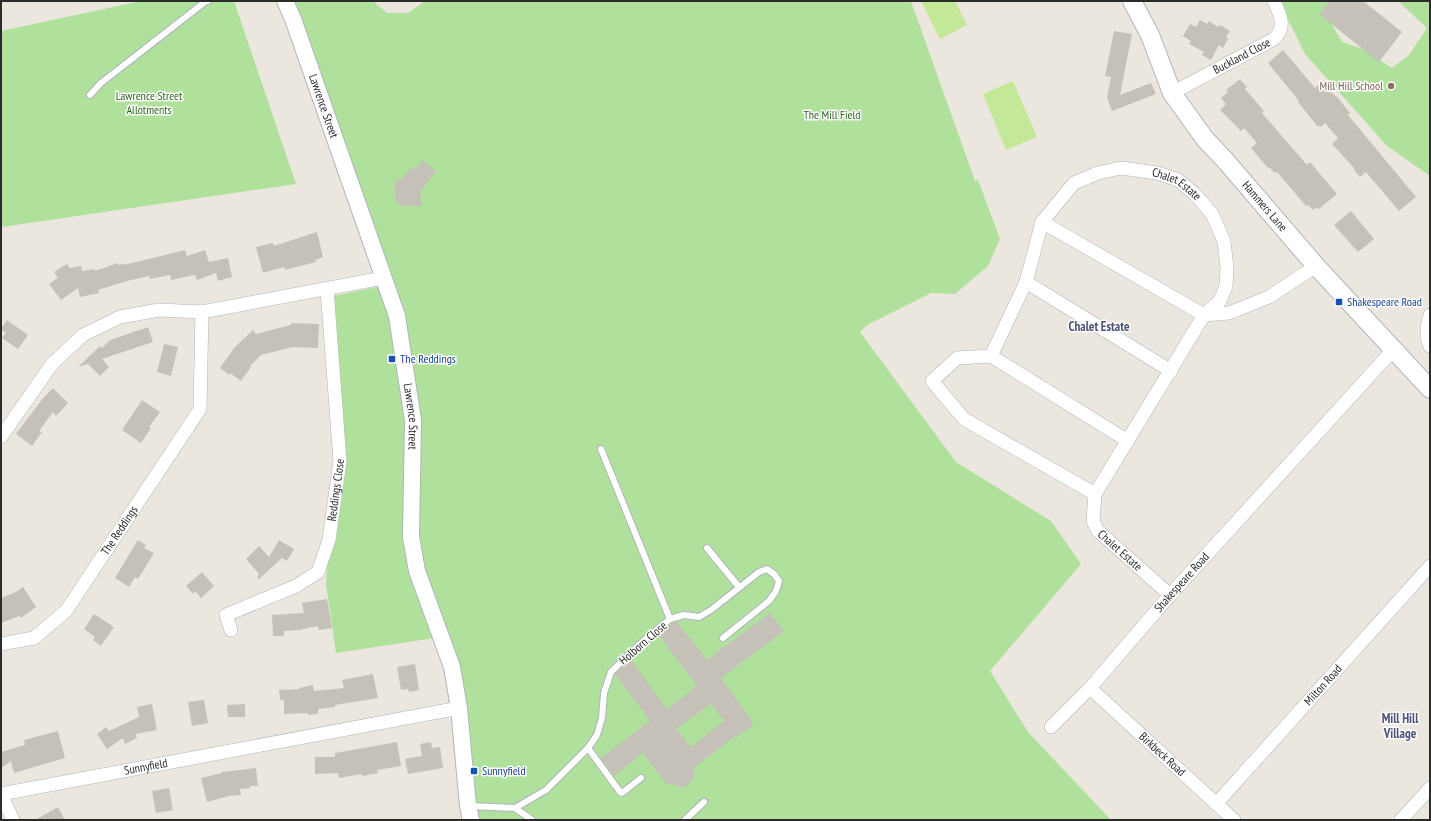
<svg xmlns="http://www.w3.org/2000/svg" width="1431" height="821" viewBox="0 0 1431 821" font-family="'PT Sans Narrow',sans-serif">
  <rect width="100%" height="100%" fill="#ece7de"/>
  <g fill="#b0e19c">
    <polygon points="141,1 234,1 296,184 2,227 1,31"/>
    <polygon points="291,1 373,1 387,13 408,13 425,1 911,1 975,181 978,180 1000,239 988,266 955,294 931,293 867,325 860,332 956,462 1051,521 1081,564 990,671 1028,732 1111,820 471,820 441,637 336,653 326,584 328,544 340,459 333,296 386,285"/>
    <polygon points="1279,1 1335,1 1324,11 1342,42 1363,49 1392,68 1409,55 1427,28 1398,1 1430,1 1430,176 1387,146 1305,54"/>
  </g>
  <g fill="#c2e898">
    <polygon points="921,1 955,1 967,25 940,39"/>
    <polygon points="1013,81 1037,137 1006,150 983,94"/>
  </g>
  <g fill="#c5c1b9" fill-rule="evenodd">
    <polygon points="1330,1 1363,1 1402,32 1379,62 1319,14"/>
    <polygon points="1200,20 1207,24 1209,21 1218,27 1220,25 1230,31 1226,37 1228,39 1223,48 1219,45 1211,60 1202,55 1204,52 1189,44 1191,41 1183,36 1190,24 1196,27"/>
    <polygon points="1114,31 1132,34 1120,95 1151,83 1156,94 1112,111 1107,98 1111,77 1105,76"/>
    <polygon points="1283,50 1315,88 1320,83 1325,90 1326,89 1330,93 1331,92 1337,97 1350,113 1348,115 1416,197 1399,211 1366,172 1360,177 1354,170 1355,169 1332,144 1338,138 1325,123 1321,127 1320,125 1318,127 1298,102 1299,101 1268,63"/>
    <polygon points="1240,79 1247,87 1245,89 1264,111 1262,113 1307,165 1310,162 1337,194 1319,209 1317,207 1313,210 1308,205 1306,206 1277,172 1275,173 1269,167 1268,168 1251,148 1257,143 1244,128 1241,131 1220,110 1226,104 1221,98 1228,92 1226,90"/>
    <polygon points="422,160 436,171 424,186 424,190 420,190 422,206 402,206 396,202 394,182 398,182 397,179 402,179 411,167 415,170"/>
    <polygon points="1351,211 1374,239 1358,252 1334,225"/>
    <polygon points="317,232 323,257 315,260 316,262 285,270 284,267 263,273 256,247 273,243 274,246"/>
    <polygon points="185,250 187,256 205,250 209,262 228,258 232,277 218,281 216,273 197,280 195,275 171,280 170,275 150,279 149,276 127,281 98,290 99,293 80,297 78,288 61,300 49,284 58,278 54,272 67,264 70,268 81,266 82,271 94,269 95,271 118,263 119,265 124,263 124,265"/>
    <polygon points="7,320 28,335 18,349 2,338 6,333 1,329"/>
    <polygon points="291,323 319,324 318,348 292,347 261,355 250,366 251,367 241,381 230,373 229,375 220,368 235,347 253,330 256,334 291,325"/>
    <polygon points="148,327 153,342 102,359 109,367 100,376 88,364 78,367 100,346 102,348 110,340"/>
    <polygon points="164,344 178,347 171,376 157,372"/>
    <polygon points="53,388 68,403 56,416 53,412 39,431 42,432 32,446 16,434 44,397"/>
    <polygon points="142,400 160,412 149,427 151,428 141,443 122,430"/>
    <polygon points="138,540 146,545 144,548 154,553 138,579 135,577 129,587 115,578"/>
    <polygon points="279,540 294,549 287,561 282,558 259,579 257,578 259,574 246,559 259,546 269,557"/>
    <polygon points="202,572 214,586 201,598 195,591 193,594 186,586"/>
    <polygon points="23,587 36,607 21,618 19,616 1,623 1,598 16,592"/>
    <polygon points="327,599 332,628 319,630 318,626 299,630 284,631 284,636 273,636 272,615 304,613 302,603"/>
    <path d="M770,613L784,631L721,678L754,724L736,738L735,736L695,767L694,776L690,783L686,786L681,787L668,783L667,785L643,753L614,776L601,758L650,721L615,674L631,660L667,709L697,686L658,634L673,623L677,622L707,660ZM711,704L724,721L691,747L676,729Z"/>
    <polygon points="94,614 114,627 101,646 93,640 95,637 84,629"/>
    <polygon points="415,664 419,690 409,692 408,689 401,690 397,667"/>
    <polygon points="373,674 378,698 335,705 335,707 318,709 318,714 308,715 308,713 284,714 284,700 280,700 279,690 300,689 299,688 313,685 314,691 344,688 342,680"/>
    <polygon points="204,700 208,723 192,726 188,702"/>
    <polygon points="152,704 157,730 135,734 137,738 125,744 123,738 107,749 97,734 106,727 109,731 139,717 137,707"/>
    <polygon points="245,704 245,717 228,717 227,705"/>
    <polygon points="58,731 65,758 14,773 11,761 1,768 1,752 25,745 24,740"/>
    <polygon points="397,742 401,766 377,770 378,773 362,776 362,774 339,778 338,773 315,774 315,757 335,757 335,753"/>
    <polygon points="431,742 432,748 440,747 443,768 408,774 405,759 422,756 420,744"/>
    <polygon points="256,768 258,786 250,786 250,788 240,789 241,795 229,796 207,802 201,778 222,773 222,772"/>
    <polygon points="169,788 173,810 156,813 152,791"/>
    <polygon points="58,807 65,820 35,820"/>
  </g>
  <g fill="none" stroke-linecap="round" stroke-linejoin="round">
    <defs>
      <g id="service">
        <polyline points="90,95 101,83 205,2 208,1"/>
        <polyline points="707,548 739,587"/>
        <polyline points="670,619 684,615 699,617 711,610 759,572 767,569 774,574 779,581 776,591 769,601 723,638"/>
        <polyline points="588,748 620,792 622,793 641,778"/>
        <polyline points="469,806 515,808 546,790 588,748 597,735 602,718 604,693 611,672 640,644 670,619 601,449"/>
        <polyline points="515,808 532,820"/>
        <polyline points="685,820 704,802"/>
      </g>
      <g id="minor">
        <path id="s1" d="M1172,93L1274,39C1287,26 1280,15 1274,1"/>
        <polyline points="1042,222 1204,315 1229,313 1269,297 1316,266"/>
        <polyline points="1026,282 1171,371"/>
        <path d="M1430,315C1427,325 1425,337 1430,346"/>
        <path id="s2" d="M991,356L1026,282L1042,222L1074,183L1098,173L1121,168L1157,173L1178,180L1196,195L1212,214L1224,241L1227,268L1226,286L1220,301L1204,315L1095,494L1093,521L1098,531L1170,595"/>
        <polyline points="1,437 52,364 83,335 120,317 159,310 202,312"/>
        <polyline points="1095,494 964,419 932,381 957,358 991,356 1128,441"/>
        <path id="s3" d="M231,630L226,615L296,586L318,572L329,540L340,461L327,289"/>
        <path id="s4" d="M1,644L34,638L66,611L200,409L202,312L383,278"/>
        <path id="s5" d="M1090,688L1234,820"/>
        <path id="s6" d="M1051,727L1090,688L1170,595L1393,350"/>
        <path id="s7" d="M1216,804L1430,566"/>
        <path id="s8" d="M13,820L1,794L459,708"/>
        <polyline points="1401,820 1430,788"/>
      </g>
      <g id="tertiary">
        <path id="s9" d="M285,1L293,19L397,316L413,420L411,537L417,571L452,667L459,708L468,806L471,820"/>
      </g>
      <g id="secondary">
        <path id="s10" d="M1132,1L1150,35L1172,93L1205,139L1224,159L1316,266L1430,389"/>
      </g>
    </defs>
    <use href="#service" stroke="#b1b3be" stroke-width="8"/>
    <use href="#minor" stroke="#b1b3be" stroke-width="14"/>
    <use href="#tertiary" stroke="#b1b3be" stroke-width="18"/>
    <use href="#secondary" stroke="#b1b3be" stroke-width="20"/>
    <use href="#service" stroke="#fff" stroke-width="6"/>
    <use href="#minor" stroke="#fff" stroke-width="13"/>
    <use href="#tertiary" stroke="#fff" stroke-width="16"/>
    <use href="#secondary" stroke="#fff" stroke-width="18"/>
  </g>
  <circle fill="#8d6e63" stroke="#fff" stroke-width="1.5" cx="1391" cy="86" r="4"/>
  <g fill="#1a4fb4" stroke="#fff" stroke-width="1.5">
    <rect x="1335" y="298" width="8" height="8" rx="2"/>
    <rect x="388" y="355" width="8" height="8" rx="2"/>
    <rect x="470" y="767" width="8" height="8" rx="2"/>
  </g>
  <g text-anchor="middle" stroke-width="3" stroke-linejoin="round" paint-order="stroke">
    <g font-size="12" fill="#2b2b2b" stroke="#fff">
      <text dy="4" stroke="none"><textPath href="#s1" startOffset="79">Buckland Close</textPath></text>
      <text dy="4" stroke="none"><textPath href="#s9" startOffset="112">Lawrence Street</textPath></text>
      <text dy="4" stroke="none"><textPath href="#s2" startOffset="303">Chalet Estate</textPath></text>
      <text dy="4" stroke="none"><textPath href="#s10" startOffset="247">Hammers Lane</textPath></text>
      <text dy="4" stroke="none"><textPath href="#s9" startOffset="436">Lawrence Street</textPath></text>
      <text dy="4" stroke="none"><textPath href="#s3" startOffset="202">Reddings Close</textPath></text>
      <text dy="4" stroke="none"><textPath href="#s4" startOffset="172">The Reddings</textPath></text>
      <text dy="4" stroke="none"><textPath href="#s2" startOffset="740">Chalet Estate</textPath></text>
      <text dy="4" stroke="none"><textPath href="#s6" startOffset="195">Shakespeare Road</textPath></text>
      <text transform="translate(643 643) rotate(-41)" y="4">Holborn Close</text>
      <text dy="4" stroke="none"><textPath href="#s7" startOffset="160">Milton Road</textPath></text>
      <text dy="4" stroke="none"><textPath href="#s5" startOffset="98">Birkbeck Road</textPath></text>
      <text dy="4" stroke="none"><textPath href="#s8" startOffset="176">Sunnyfield</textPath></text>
    </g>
    <g font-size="12" fill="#785e54" stroke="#fff" text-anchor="end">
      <text x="1383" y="90">Mill Hill School</text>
    </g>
    <g font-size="12" fill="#29661d" stroke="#fff">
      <text x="149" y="100">Lawrence Street<tspan x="149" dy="14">Allotments</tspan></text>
      <text x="832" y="119">The Mill Field</text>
    </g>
    <g font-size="12" fill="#164399" stroke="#fff" text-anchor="start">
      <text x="1347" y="306">Shakespeare Road</text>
      <text x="400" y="363">The Reddings</text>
      <text x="482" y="775">Sunnyfield</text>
    </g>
    <g font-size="13" font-weight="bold" fill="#4d537b" stroke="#fff">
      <text x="1099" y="331">Chalet Estate</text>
      <text x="1400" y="723">Mill Hill<tspan x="1400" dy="15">Village</tspan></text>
    </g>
  </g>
  <rect width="1431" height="821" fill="none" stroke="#2b2b2b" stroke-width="4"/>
</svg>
